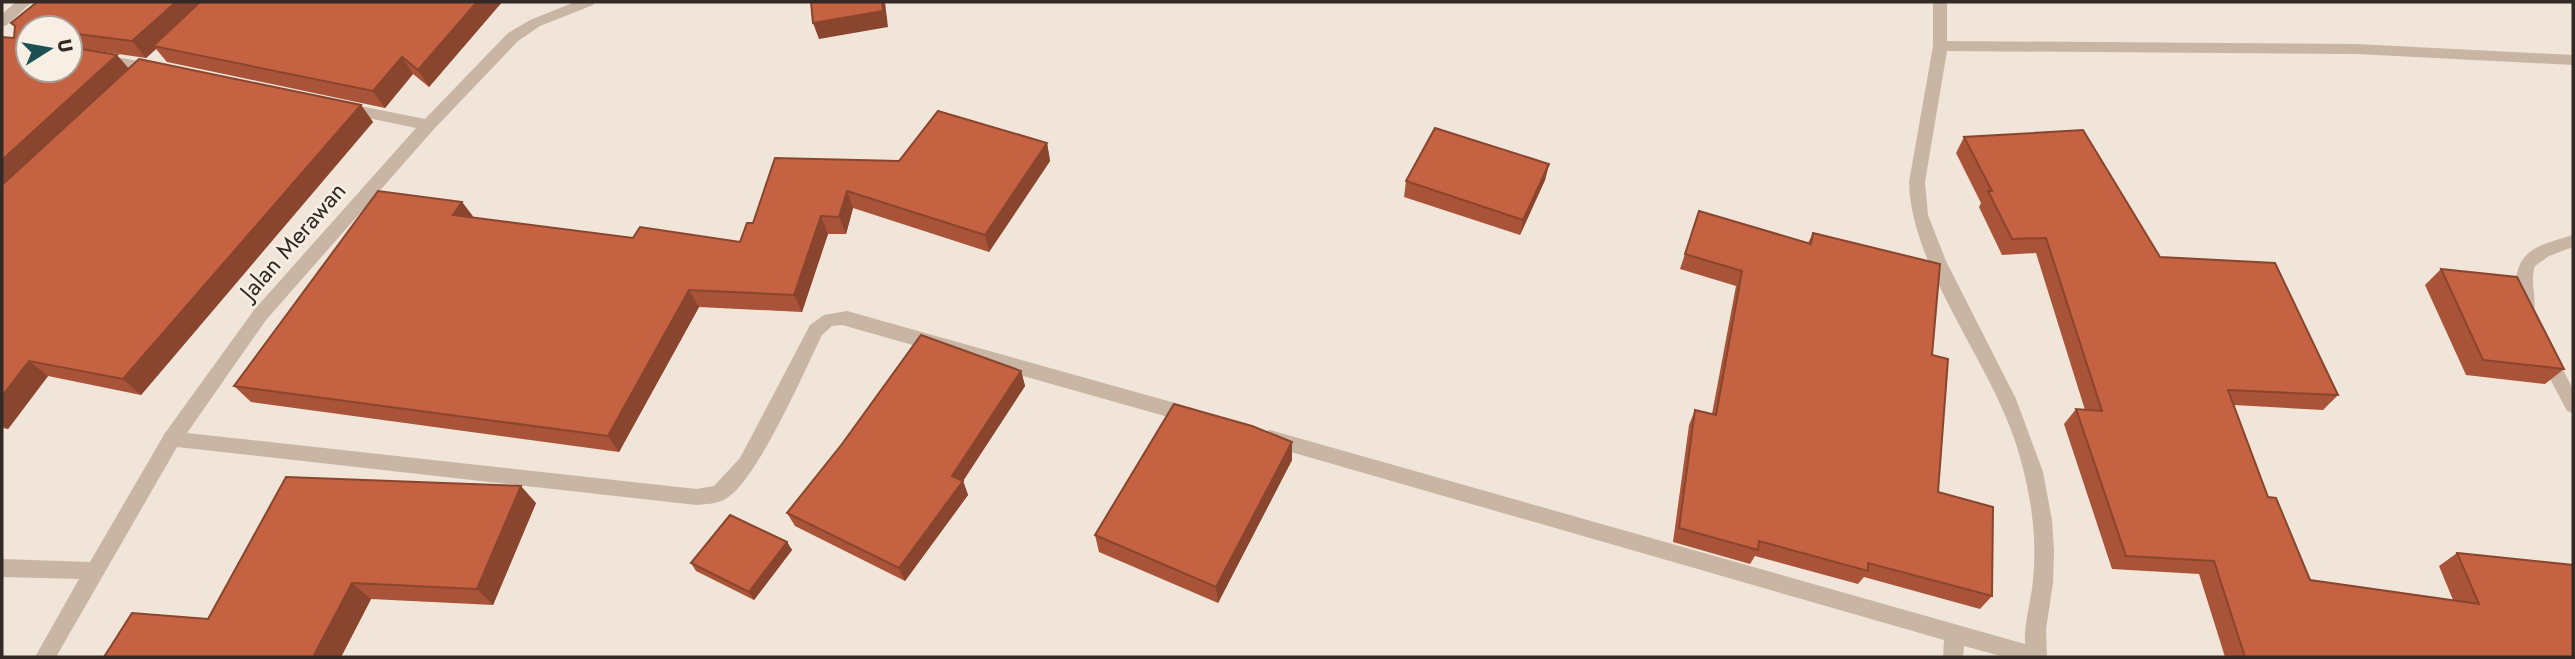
<svg xmlns="http://www.w3.org/2000/svg" width="2575" height="659" viewBox="0 0 2575 659" font-family="Jost,sans-serif">
  <rect width="100%" height="100%" fill="#f0e5d8"/>
  <g fill="none" stroke-linecap="round" stroke-linejoin="round">
    <g fill="#c8b5a4" fill-rule="evenodd">
      <polygon points="16,2 32,2 7,25 2,27 2,14"/>
      <path d="M575,2H595L593,5L540,26L518,41L434,129L266,320L187,433L696,489L714,486L740,458L810,325L824,315L847,311L1193,408L1199,411L1202,416L1199,421L1193,424L842,325L832,326L822,335C804,372 758,478 727,498C718,504 707,504 696,505L177,447L56,657H35L79,579L2,577V559L90,562L165,433L254,310L416,128L340,112L337,108L340,104L345,103L425,119L508,33L530,20Z"/>
      <path d="M1933,2H1947V41L2356,44L2573,55V65L2356,54L1947,51L1925,182L1928,215L1946,261L2016,399L2043,472L2052,520L2054,551L2053,583L2046,629L2047,657H2004L1964,646L1963,657H1943L1944,640L1263,444L1261,438L1263,432L1270,430L2025,644C2024,622 2031,602 2033,580C2038,532 2029,483 2014,438C1986,356 1911,266 1909,182L1933,46Z"/>
      <polygon points="70,49 156,64 164,69 156,74 70,59"/>
      <path d="M2573,235V247L2549,256L2535,266C2529,283 2539,303 2532,318H2520C2516,310 2516,300 2516,290C2514,249 2540,245 2573,235Z"/>
      <polygon points="2546,347 2552,349 2573,389 2573,413 2567,411 2537,354 2540,349"/>
    </g>
  </g>
  <g fill="#a95439">
    <polygon points="37,2 502,2 429,87 413,74 385,108 167,62 156,49 146,58 70,47 70,28 28,28 28,70 129,68 361,105 373,122 141,395 48,376 8,429 2,428 2,37 14,38 15,27 11,23"/>
    <polygon points="1964,137 2160,257 2338,395 2323,410 2234,405 2268,497 2310,580 2453,600 2439,566 2457,553 2573,657 2225,657 2199,574 2112,569 2064,424 2076,409 2085,410 2036,253 2002,255 1979,207 1981,203 1956,153"/>
    <polygon points="1047,143 1050,161 989,252 853,208 846,234 828,234 802,312 699,307 619,452 251,402 234,386 462,202 474,218 633,238 740,242 753,223 899,161"/>
    <polygon points="1549,164 1545,180 1520,235 1404,197 1406,181"/>
    <polygon points="1699,211 1808,243 1813,233 1932,355 1938,492 1992,596 1980,609 1864,577 1858,584 1755,556 1750,564 1673,542 1689,425 1695,410 1712,414 1736,286 1680,269"/>
    <polygon points="2441,269 2564,369 2545,384 2466,375 2425,285"/>
    <polygon points="1021,371 1025,386 963,481 968,495 905,581 795,526 787,513"/>
    <polygon points="1292,460 1218,603 1099,552 1095,535"/>
    <polygon points="536,503 493,605 371,599 341,657 104,657 208,619"/>
    <polygon points="787,542 792,550 754,600 696,571 691,563"/>
  </g>
  <g fill="#89452e">
    <polygon points="176,2 208,2 153,46 156,49 146,58 132,41"/>
    <polygon points="477,2 502,2 429,87 418,70"/>
    <polygon points="882,2 885,2 888,27 819,39 813,23"/>
    <polygon points="117,55 132,72 2,193 2,160"/>
    <polygon points="402,57 413,74 385,108 373,91"/>
    <polygon points="361,105 373,122 141,395 123,379"/>
    <polygon points="1047,143 1050,161 989,252 985,235"/>
    <polygon points="1549,164 1545,180 1520,235 1523,220"/>
    <polygon points="847,191 853,208 846,234 839,217"/>
    <polygon points="462,202 475,219 453,215"/>
    <polygon points="821,216 828,234 802,312 794,295"/>
    <polygon points="689,290 699,307 619,452 608,436"/>
    <polygon points="29,361 48,376 8,429 2,425 2,396"/>
    <polygon points="1021,371 1025,386 963,481 968,495 905,581 899,568 952,476"/>
    <polygon points="1292,442 1292,460 1218,603 1216,587"/>
    <polygon points="521,486 536,503 493,605 477,589"/>
    <polygon points="787,542 792,550 754,600 749,592"/>
    <polygon points="352,583 371,599 341,657 313,657"/>
  </g>
  <g fill="#c46242" stroke="#89452e" stroke-width="2">
    <polygon points="37,2 176,2 132,41 70,33 70,28 28,28 28,70 70,70 70,47 117,55 2,160 2,37 14,38 15,26 11,23"/>
    <polygon points="200,2 477,2 418,70 402,57 373,91 153,46"/>
    <polygon points="811,2 882,2 883,11 813,23"/>
    <polygon points="139,59 361,105 123,379 29,361 2,396 2,185"/>
    <polygon points="938,111 1047,143 985,235 847,191 839,217 821,216 794,295 689,290 608,436 234,386 378,191 462,202 453,215 633,238 640,227 740,242 747,223 753,223 775,158 899,161"/>
    <polygon points="1435,128 1549,164 1523,220 1406,181"/>
    <polygon points="2083,130 2160,257 2275,263 2338,395 2228,390 2268,497 2276,498 2310,580 2479,604 2457,553 2573,565 2573,657 2245,657 2214,561 2126,556 2076,409 2102,411 2046,238 2012,239 1988,191 1992,191 1964,137"/>
    <polygon points="1699,211 1811,244 1813,233 1940,264 1932,355 1948,359 1938,492 1993,507 1992,596 1868,563 1868,571 1759,541 1758,550 1679,528 1695,410 1716,415 1742,271 1685,254"/>
    <polygon points="2441,269 2517,277 2564,369 2483,360"/>
    <polygon points="921,335 1021,371 952,476 963,481 899,568 787,513 842,444"/>
    <polygon points="1174,404 1252,426 1292,442 1216,587 1095,535"/>
    <polygon points="286,477 521,486 477,589 352,583 313,657 104,657 132,613 208,619"/>
    <polygon points="730,515 787,542 749,592 691,563"/>
  </g>
  <g text-anchor="middle" stroke-width="5" stroke-linejoin="round" paint-order="stroke">
    <g font-size="24" fill="#332a26" stroke="#f8efe4">
      <text transform="translate(293 241) rotate(-49)" y="8">Jalan Merawan</text>
    </g>
  </g>
  <rect width="2575" height="659" fill="none" stroke="#332a26" stroke-width="7"/>
  <g transform="translate(49 49) rotate(79)"><circle r="33" fill="#f8efe4" stroke="#a9a098" stroke-width="2"/>
  <path d="M0-5L12 26L0 18L-12 26Z" fill="#1c5054"/>
  <text y="-10" font-size="19" font-weight="bold" text-anchor="middle" fill="#332a26">U</text>
  </g>
</svg>
